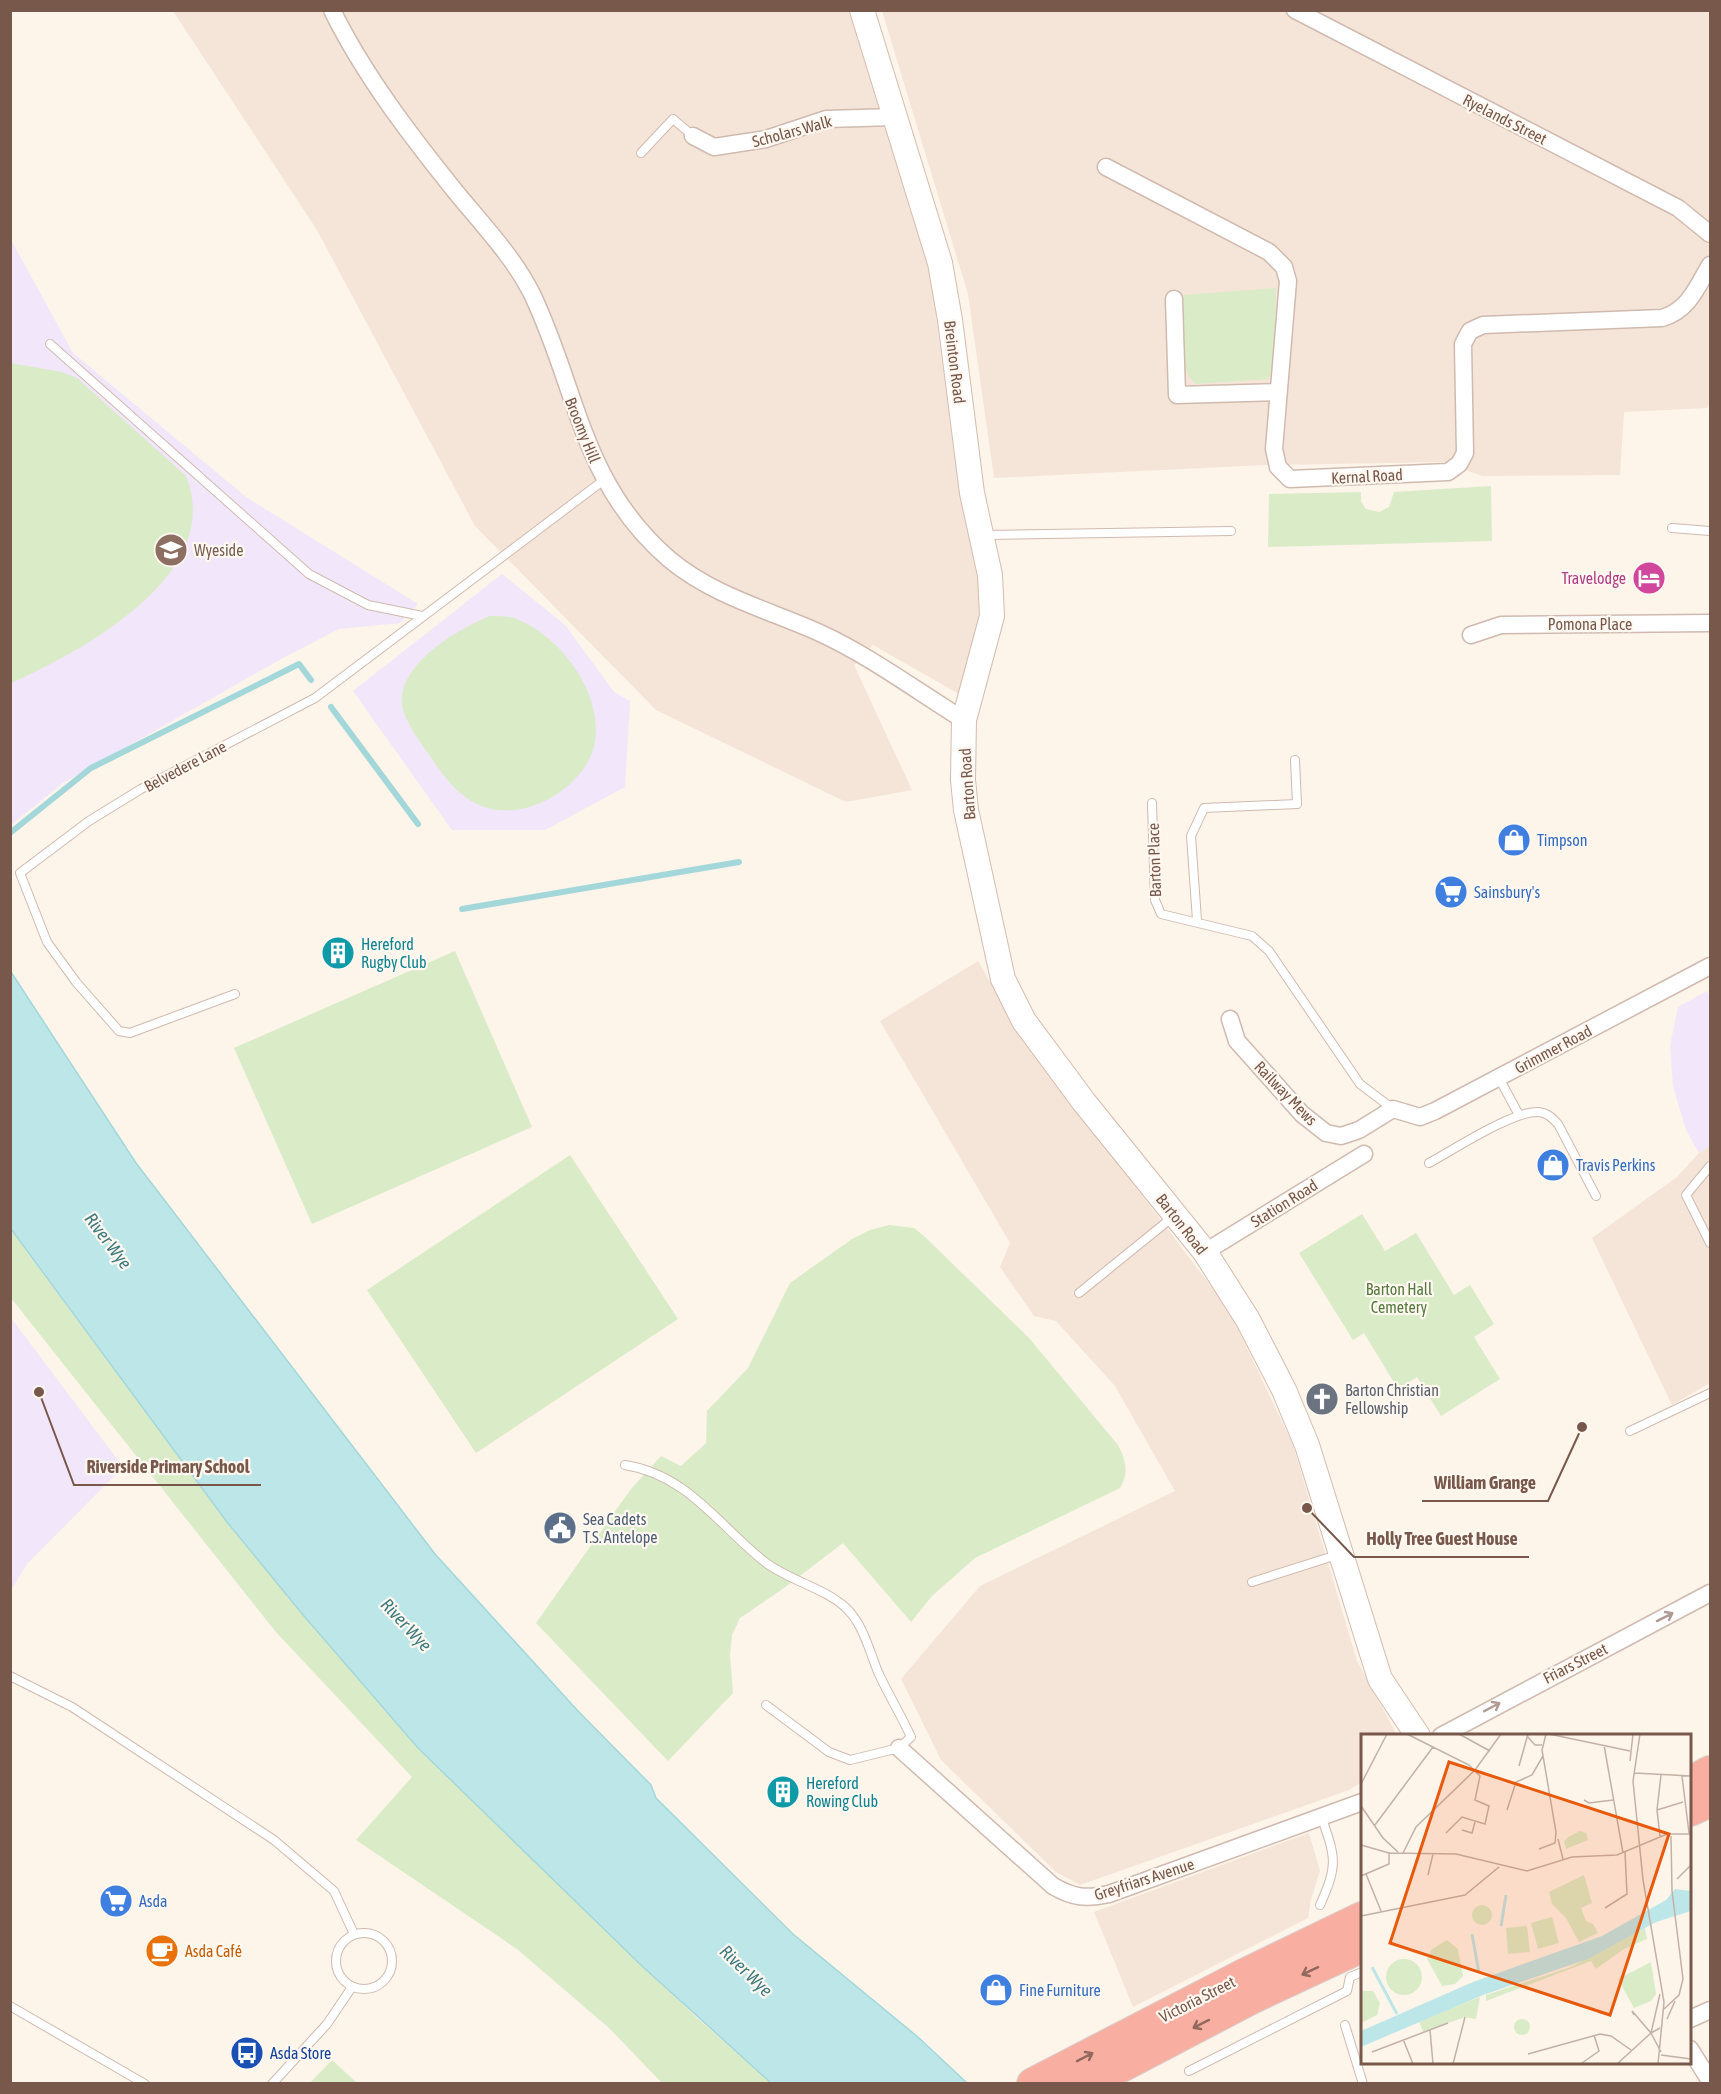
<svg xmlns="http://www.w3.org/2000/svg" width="1721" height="2094" viewBox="0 0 1721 2094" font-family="'Asap Condensed',sans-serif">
  <rect width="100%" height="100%" fill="#fdf4ea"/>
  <g fill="#f5e5d8">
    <polygon points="173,11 850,11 930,270 960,498 982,582 980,630 959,694 873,645 854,665 912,790 846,802 656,710 475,526 317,230"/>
    <polygon points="882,11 1710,11 1710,403 1707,408 1624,412 1620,475 1482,476 1445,462 1265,465 994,478 968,294"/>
    <polygon points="978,961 1022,1037 1229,1310 1293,1445 1357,1661 1397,1735 1362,1736 1362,1782 1349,1790 1080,1885 1056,1872 941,1760 901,1679 980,1586 1175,1491 1115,1386 1056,1321 1034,1316 1000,1267 1010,1243 880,1021"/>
    <polygon points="1710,1146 1710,1383 1672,1405 1592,1238 1677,1177 1699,1153"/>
    <polygon points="1309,1833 1320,1871 1311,1899 1308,1918 1133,2007 1094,1912"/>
  </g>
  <g fill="#f1e6fa">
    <polygon points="10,238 73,353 246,497 418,604 400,623 339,629 281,659 63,783 11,825"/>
    <polygon points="502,574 565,625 614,692 630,701 625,787 545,830 452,830 353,691"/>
    <polygon points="1707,991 1710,997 1710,1146 1699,1153 1686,1130 1673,1086 1670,1046 1678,1007"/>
    <polygon points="11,1318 123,1467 27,1564 11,1590"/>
  </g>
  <g fill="#daecc7">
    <path d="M1276,288L1274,372L1267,379L1196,384C1174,366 1183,322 1182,295Z"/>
    <path d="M10,363L62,372L77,378L186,476C226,574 82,651 11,683Z"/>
    <polygon points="1491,486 1492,541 1268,547 1269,494 1361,492 1361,501 1366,509 1379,512 1389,507 1394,492"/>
    <path d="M490,616C499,616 509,616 517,619C563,638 608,699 593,750C579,792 519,825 477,804C456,794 443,775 430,756C421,744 410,728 404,713C389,669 457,629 490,616Z"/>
    <polygon points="455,951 532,1127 312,1224 234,1048"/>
    <polygon points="570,1155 678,1319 476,1453 367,1290"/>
    <polygon points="1362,1214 1385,1251 1416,1233 1454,1295 1470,1285 1494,1324 1474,1337 1500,1379 1441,1416 1417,1377 1398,1389 1364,1333 1353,1340 1299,1253"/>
    <path d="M889,1225L914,1228L924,1236L1029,1338L1118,1445C1126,1460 1129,1474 1120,1488L975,1558L932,1596L911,1622L843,1543L784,1588L740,1618L732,1635L730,1655L733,1693L668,1761L536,1623L631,1489L661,1456L681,1466L706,1443L707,1411L748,1368L790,1283L852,1239L870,1230Z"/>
    <polygon points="10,1229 227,1522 304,1616 541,1868 697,2018 771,2083 662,2083 609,2028 517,1949 356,1840 412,1777 275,1631 11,1298"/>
    <polygon points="332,2060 357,2083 310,2083"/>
  </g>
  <polygon fill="#bde6e8" stroke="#a3d7da" stroke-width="1.5" points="11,972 136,1163 435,1554 578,1711 651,1785 656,1798 793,1934 919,2038 967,2083 771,2083 642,1966 418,1748 304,1616 227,1522 11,1229"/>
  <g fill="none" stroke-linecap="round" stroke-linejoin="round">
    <g stroke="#a3d7da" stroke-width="6">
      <polyline points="331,707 418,824"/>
      <polyline points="10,833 91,768 299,664 311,680"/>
      <polyline points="462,909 739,862"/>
    </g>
    <defs>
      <g id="lane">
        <polyline points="641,153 673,119 693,136"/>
        <polyline points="50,344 309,574 368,605 422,616"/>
        <polyline points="1672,528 1710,531"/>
        <polyline points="984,535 1231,531"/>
        <polyline points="1152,803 1155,900 1161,914 1252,936 1269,951 1360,1084 1393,1109"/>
        <polyline points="1197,920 1191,836 1204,808 1297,804 1295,760"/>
        <polyline points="235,994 130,1033 119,1031 76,982 47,942 20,873 89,821 141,789 315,698 604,480"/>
        <polyline points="1499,1078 1519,1115"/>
        <path d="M1429,1163C1453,1150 1514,1110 1539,1112C1548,1113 1552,1118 1558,1124L1596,1196"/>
        <polyline points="1710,1166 1686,1195 1710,1243"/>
        <polyline points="1079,1293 1174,1216"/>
        <polyline points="1630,1431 1710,1393"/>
        <path d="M625,1465C688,1475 718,1525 765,1562C788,1580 824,1588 845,1607C863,1623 869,1650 878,1672C888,1694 901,1715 911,1737L899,1748L850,1760L829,1752L766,1705"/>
        <polyline points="1252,1582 1340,1554"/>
        <polyline points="10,1676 72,1707 274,1840 334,1891 354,1934"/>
        <path d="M1320,1905C1338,1865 1336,1858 1321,1816"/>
        <circle cx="364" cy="1961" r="28"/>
        <polyline points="10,2006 145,2084"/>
        <polyline points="1345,2025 1363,2084"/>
        <polyline points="1189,2071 1347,1991 1350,1977 1362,1972"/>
        <polyline points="272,2084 327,2024 352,1987"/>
      </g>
      <g id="street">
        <path d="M332,10C364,75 410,135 455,191C481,223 513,256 532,294C578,390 581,483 669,559C713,596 769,610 820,633C870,656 917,691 964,720"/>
        <polyline points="1295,10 1678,208 1710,234"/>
        <polyline points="693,136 714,147 766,139 826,119 895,117"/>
        <path d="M1106,167L1269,252L1284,267L1288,281L1274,449L1278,467L1290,479L1448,472L1459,464L1465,453L1463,344L1470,331L1483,325L1662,318C1689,310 1697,287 1710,265"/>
        <polyline points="1174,299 1177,395 1277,392"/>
        <polyline points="1471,635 1501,625 1710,623"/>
        <polyline points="1230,1019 1237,1041 1302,1114 1326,1133 1341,1136 1359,1130 1393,1109 1420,1117 1435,1111 1710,966"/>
        <polyline points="1205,1252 1364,1154"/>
        <polyline points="1441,1736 1710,1593"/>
        <path d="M899,1748L1053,1886C1074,1898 1086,1899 1109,1894L1362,1802"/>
        <polyline points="1690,2019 1710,2010"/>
        <polyline points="1690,2049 1710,2081"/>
      </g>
      <polyline id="secondary" points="862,10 940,263 950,320 972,493 990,575 992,616 964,720 963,780 966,810 1003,979 1024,1021 1084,1102 1205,1252 1248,1320 1284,1390 1307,1445 1380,1679 1418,1736"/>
      <g id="highway">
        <polyline points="1690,1783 1710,1772"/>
        <polyline points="1690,1810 1710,1801"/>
        <polyline points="1033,2084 1242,1976 1362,1918"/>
        <polyline points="1087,2084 1253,1997 1362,1946"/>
      </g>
    </defs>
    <use href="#lane" stroke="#d0baaf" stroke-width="10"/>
    <use href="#street" stroke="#d0baaf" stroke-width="19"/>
    <use href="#secondary" stroke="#d6bcae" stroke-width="26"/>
    <use href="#highway" stroke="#d9d0cd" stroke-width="34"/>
    <use href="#lane" stroke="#fff" stroke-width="8"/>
    <use href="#street" stroke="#fff" stroke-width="16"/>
    <use href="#secondary" stroke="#fff" stroke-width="24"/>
    <use href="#highway" stroke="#f8afa1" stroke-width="32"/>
  </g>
  <defs><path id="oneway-shaft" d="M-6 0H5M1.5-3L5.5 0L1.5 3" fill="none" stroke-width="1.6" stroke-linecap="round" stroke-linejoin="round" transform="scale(1.5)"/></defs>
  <g stroke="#af9b94">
    <use href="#oneway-shaft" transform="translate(1665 1617) rotate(-27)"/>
    <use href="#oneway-shaft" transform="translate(1492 1707) rotate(-28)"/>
  </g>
  <g stroke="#92695d">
    <use href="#oneway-shaft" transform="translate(1310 1971) rotate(155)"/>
    <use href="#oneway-shaft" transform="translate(1201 2024) rotate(153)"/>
    <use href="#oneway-shaft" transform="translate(1085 2057) rotate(-27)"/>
  </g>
  <defs>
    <symbol id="school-disc" viewBox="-11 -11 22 22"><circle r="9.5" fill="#8d6e63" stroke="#fff8f1"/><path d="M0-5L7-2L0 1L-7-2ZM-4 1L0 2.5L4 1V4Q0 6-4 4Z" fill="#fff"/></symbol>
    <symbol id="hotel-disc" viewBox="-11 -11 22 22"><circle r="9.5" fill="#d1479c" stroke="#fff8f1"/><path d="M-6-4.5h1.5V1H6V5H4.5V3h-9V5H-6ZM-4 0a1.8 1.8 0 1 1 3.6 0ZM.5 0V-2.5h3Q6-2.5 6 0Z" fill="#fff"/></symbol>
    <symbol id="shop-disc" viewBox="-11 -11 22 22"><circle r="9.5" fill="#3f7fe0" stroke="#fff8f1"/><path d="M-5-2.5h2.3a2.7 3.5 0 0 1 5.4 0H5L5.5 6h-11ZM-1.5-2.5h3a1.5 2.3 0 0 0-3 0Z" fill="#fff"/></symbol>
    <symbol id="supermarket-disc" viewBox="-11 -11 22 22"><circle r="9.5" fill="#3f7fe0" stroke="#fff8f1"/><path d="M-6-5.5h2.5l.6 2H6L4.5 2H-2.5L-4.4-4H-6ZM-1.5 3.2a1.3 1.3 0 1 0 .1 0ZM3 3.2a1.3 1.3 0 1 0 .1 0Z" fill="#fff"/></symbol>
    <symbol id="building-disc" viewBox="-11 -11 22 22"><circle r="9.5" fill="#0f9aa8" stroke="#fff8f1"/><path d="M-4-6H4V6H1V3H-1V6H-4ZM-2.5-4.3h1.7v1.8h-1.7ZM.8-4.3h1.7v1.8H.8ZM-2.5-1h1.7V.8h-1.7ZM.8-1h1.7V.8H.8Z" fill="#fff"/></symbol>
    <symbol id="church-disc" viewBox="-11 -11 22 22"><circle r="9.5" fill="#6b7280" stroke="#fff8f1"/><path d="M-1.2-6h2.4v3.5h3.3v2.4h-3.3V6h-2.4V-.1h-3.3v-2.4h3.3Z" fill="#fff"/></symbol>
    <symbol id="civic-disc" viewBox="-11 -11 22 22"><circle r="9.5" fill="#5c6f8a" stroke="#fff8f1"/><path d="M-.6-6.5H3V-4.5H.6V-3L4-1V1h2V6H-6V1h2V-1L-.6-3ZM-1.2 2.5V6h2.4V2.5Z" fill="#fff"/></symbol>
    <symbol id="cafe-disc" viewBox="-11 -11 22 22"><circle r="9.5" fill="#e8710a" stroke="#fff8f1"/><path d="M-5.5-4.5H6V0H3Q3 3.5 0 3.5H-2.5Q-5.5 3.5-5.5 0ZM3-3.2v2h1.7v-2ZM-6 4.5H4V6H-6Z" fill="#fff"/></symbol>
    <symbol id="bus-disc" viewBox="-11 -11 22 22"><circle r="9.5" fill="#1a4fb4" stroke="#fff8f1"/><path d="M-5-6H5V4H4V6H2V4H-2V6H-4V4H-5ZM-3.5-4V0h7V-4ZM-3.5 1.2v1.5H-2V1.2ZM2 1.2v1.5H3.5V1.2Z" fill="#fff"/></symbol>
  </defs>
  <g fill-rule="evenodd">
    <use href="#school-disc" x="152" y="531" width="38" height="38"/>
    <use href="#hotel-disc" x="1630" y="559" width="38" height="38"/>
    <use href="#shop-disc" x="1495" y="821" width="38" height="38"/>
    <use href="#supermarket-disc" x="1432" y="873" width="38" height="38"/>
    <use href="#building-disc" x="319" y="934" width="38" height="38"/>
    <use href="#shop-disc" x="1534" y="1146" width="38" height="38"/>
    <use href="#church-disc" x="1303" y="1380" width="38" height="38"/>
    <use href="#civic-disc" x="541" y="1509" width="38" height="38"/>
    <use href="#building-disc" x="764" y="1773" width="38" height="38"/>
    <use href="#supermarket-disc" x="97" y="1882" width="38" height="38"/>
    <use href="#cafe-disc" x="143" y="1932" width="38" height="38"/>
    <use href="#shop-disc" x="977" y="1971" width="38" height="38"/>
    <use href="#bus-disc" x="228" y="2034" width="38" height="38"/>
  </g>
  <g text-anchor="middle" stroke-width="4.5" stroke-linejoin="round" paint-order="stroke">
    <g font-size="16" fill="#79584c" stroke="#fff8f1">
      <text transform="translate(1505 119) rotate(27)" y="6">Ryelands Street</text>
      <text transform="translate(792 131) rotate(-15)" y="6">Scholars Walk</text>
      <text transform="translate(955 362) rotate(83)" y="6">Breinton Road</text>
      <text transform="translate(583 430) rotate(68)" y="6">Broomy Hill</text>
      <text transform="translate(1367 476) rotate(-3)" y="6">Kernal Road</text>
      <text x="1590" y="630">Pomona Place</text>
      <text transform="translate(185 766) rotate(-28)" y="6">Belvedere Lane</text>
      <text transform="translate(967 784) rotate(-94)" y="6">Barton Road</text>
      <text transform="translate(1154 860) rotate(-92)" y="6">Barton Place</text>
      <text transform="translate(1553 1049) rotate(-28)" y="6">Grimmer Road</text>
      <text transform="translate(1286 1093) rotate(46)" y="6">Railway Mews</text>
      <text transform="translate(1284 1203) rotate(-32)" y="6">Station Road</text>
      <text transform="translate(1182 1224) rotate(52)" y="6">Barton Road</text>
      <text transform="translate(1575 1663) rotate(-27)" y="6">Friars Street</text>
      <text transform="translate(1144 1879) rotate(-18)" y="6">Greyfriars Avenue</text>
      <text transform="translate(1197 1999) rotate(-27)" y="6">Victoria Street</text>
    </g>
    <g font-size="16" fill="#785e54" stroke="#fff8f1" text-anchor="start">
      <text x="194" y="556">Wyeside</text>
    </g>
    <g font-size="16" fill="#b23c85" stroke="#fff8f1" text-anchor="end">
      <text x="1626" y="584">Travelodge</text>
    </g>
    <g font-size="16" fill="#366cbe" stroke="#fff8f1" text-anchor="start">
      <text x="1537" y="846">Timpson</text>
      <text x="1474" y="898">Sainsbury's</text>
      <text x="1576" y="1171">Travis Perkins</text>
      <text x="139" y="1907">Asda</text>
      <text x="1019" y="1996">Fine Furniture</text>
    </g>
    <g font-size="16" fill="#0d838f" stroke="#fff8f1" text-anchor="start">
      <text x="361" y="950">Hereford<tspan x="361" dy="18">Rugby Club</tspan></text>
      <text x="806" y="1789">Hereford<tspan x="806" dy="18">Rowing Club</tspan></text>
    </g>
    <g font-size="16" fill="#577941" stroke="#fff8f1">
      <text x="1399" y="1295">Barton Hall<tspan x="1399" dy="18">Cemetery</tspan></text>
    </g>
    <g font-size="16" fill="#5b616d" stroke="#fff8f1" text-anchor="start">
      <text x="1345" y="1396">Barton Christian<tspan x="1345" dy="18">Fellowship</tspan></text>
    </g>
    <g font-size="16" fill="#4e5e75" stroke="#fff8f1" text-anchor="start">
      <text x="583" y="1525">Sea Cadets<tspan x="583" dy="18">T.S. Antelope</tspan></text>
    </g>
    <g font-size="16" fill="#c56008" stroke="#fff8f1" text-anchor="start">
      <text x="185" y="1957">Asda Café</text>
    </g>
    <g font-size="16" fill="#164399" stroke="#fff8f1" text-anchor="start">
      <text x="270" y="2059">Asda Store</text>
    </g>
    <g font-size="18" font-style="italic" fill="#3f7a7e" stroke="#fff8f1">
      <text transform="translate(108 1241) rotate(53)" y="6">River Wye</text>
      <text transform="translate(406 1625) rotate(47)" y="6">River Wye</text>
      <text transform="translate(746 1971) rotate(44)" y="6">River Wye</text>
    </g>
  </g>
  <g transform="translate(1361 1734)">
    <rect width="330" height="330" fill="#fdf4ea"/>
    <path d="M219,97L225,99L227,106L205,115L203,108L207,103ZM223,141L231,169L220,174L225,187L232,190L237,199L218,208L205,184L191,170L188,158ZM111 181a10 10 0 1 1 20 0a10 10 0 1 1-20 0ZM191,183L198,209L177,215L170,189ZM166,192L169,218L147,220L145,194ZM284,194L286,205L263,215L235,235L230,227L125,267V261L210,233ZM86,206L97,215L102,242L94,250L81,252L66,225L71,215ZM25 243a18 18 0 1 1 36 0a18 18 0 1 1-36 0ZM290,228L295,260L290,267L273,274L257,245ZM0,257H12L19,269L16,281L0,289ZM119,263L115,285L104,283L62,298L58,287ZM153 293a8 8 0 1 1 16 0a8 8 0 1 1-16 0Z" fill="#daecc7"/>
    <path d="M314,155L330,157V177L295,188L227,225L122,261L0,313V297L112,248L241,202L305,166Z" fill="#bde6e8"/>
    <path fill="none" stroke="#bde6e8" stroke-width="3" d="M140,192L145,161M111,200L118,239M11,233L36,280"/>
    <path fill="none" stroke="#c4b1a6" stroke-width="1.5" d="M46,0L108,31L119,42L114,66L128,72L124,90L101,83L85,99M98,0L129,17M188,0L269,17M279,0L272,47L282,146L303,268L297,330M166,2L174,11H181M243,11L262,119M269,27L272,0M158,32L167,0M273,39L330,42M321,42L328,99M0,50L26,0M223,66L228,69L252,66M0,72L22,104L37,118M146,76L155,48L171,41L182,22M296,76L322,68M14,91L72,13M101,96L111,99L114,88M299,102L296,76L300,41M197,105L202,125M0,111L28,119L95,120L166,137L211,123L256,121L306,100H330M178,115L194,109L195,98L181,16L185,0M42,119L55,93L114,36L140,0M5,140L20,177M67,141L72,120M0,142L28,130V118M316,145L330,131M244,174L266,160L264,118M0,182L104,161L138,133M299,260L290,299L300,318M303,275L318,261L322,245L311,157L310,102M273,281L271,277L290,299L299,294M306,285L314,267M69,296L72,330M42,305L52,330M11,318L87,289M167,320L239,300L250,302L270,316M300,321L330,325M221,329L238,317L233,301M92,330L104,283M256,330L290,299"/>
    <path fill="#e8590c" fill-opacity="0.15" stroke="#e8590c" stroke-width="3" d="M88,28L308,100L249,281L29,209Z"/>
    <rect width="330" height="330" fill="none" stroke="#79584c" stroke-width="3"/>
  </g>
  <path fill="none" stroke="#79584c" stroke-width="2" d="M39 1392L74 1485H261M1582 1427L1548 1501H1422M1307 1508L1354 1557H1529"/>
  <g fill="#79584c" stroke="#fff8f1" stroke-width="2">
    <circle cx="39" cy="1392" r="6"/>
    <circle cx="1582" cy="1427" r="6"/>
    <circle cx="1307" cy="1508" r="6"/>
  </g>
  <g font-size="18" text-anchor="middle" font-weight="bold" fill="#79584c" stroke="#fff8f1" stroke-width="4.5" stroke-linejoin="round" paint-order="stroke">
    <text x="168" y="1473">Riverside Primary School</text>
    <text x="1485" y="1489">William Grange</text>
    <text x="1442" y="1545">Holly Tree Guest House</text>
  </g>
  <rect width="1721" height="2094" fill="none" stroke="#79584c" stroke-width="24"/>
</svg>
